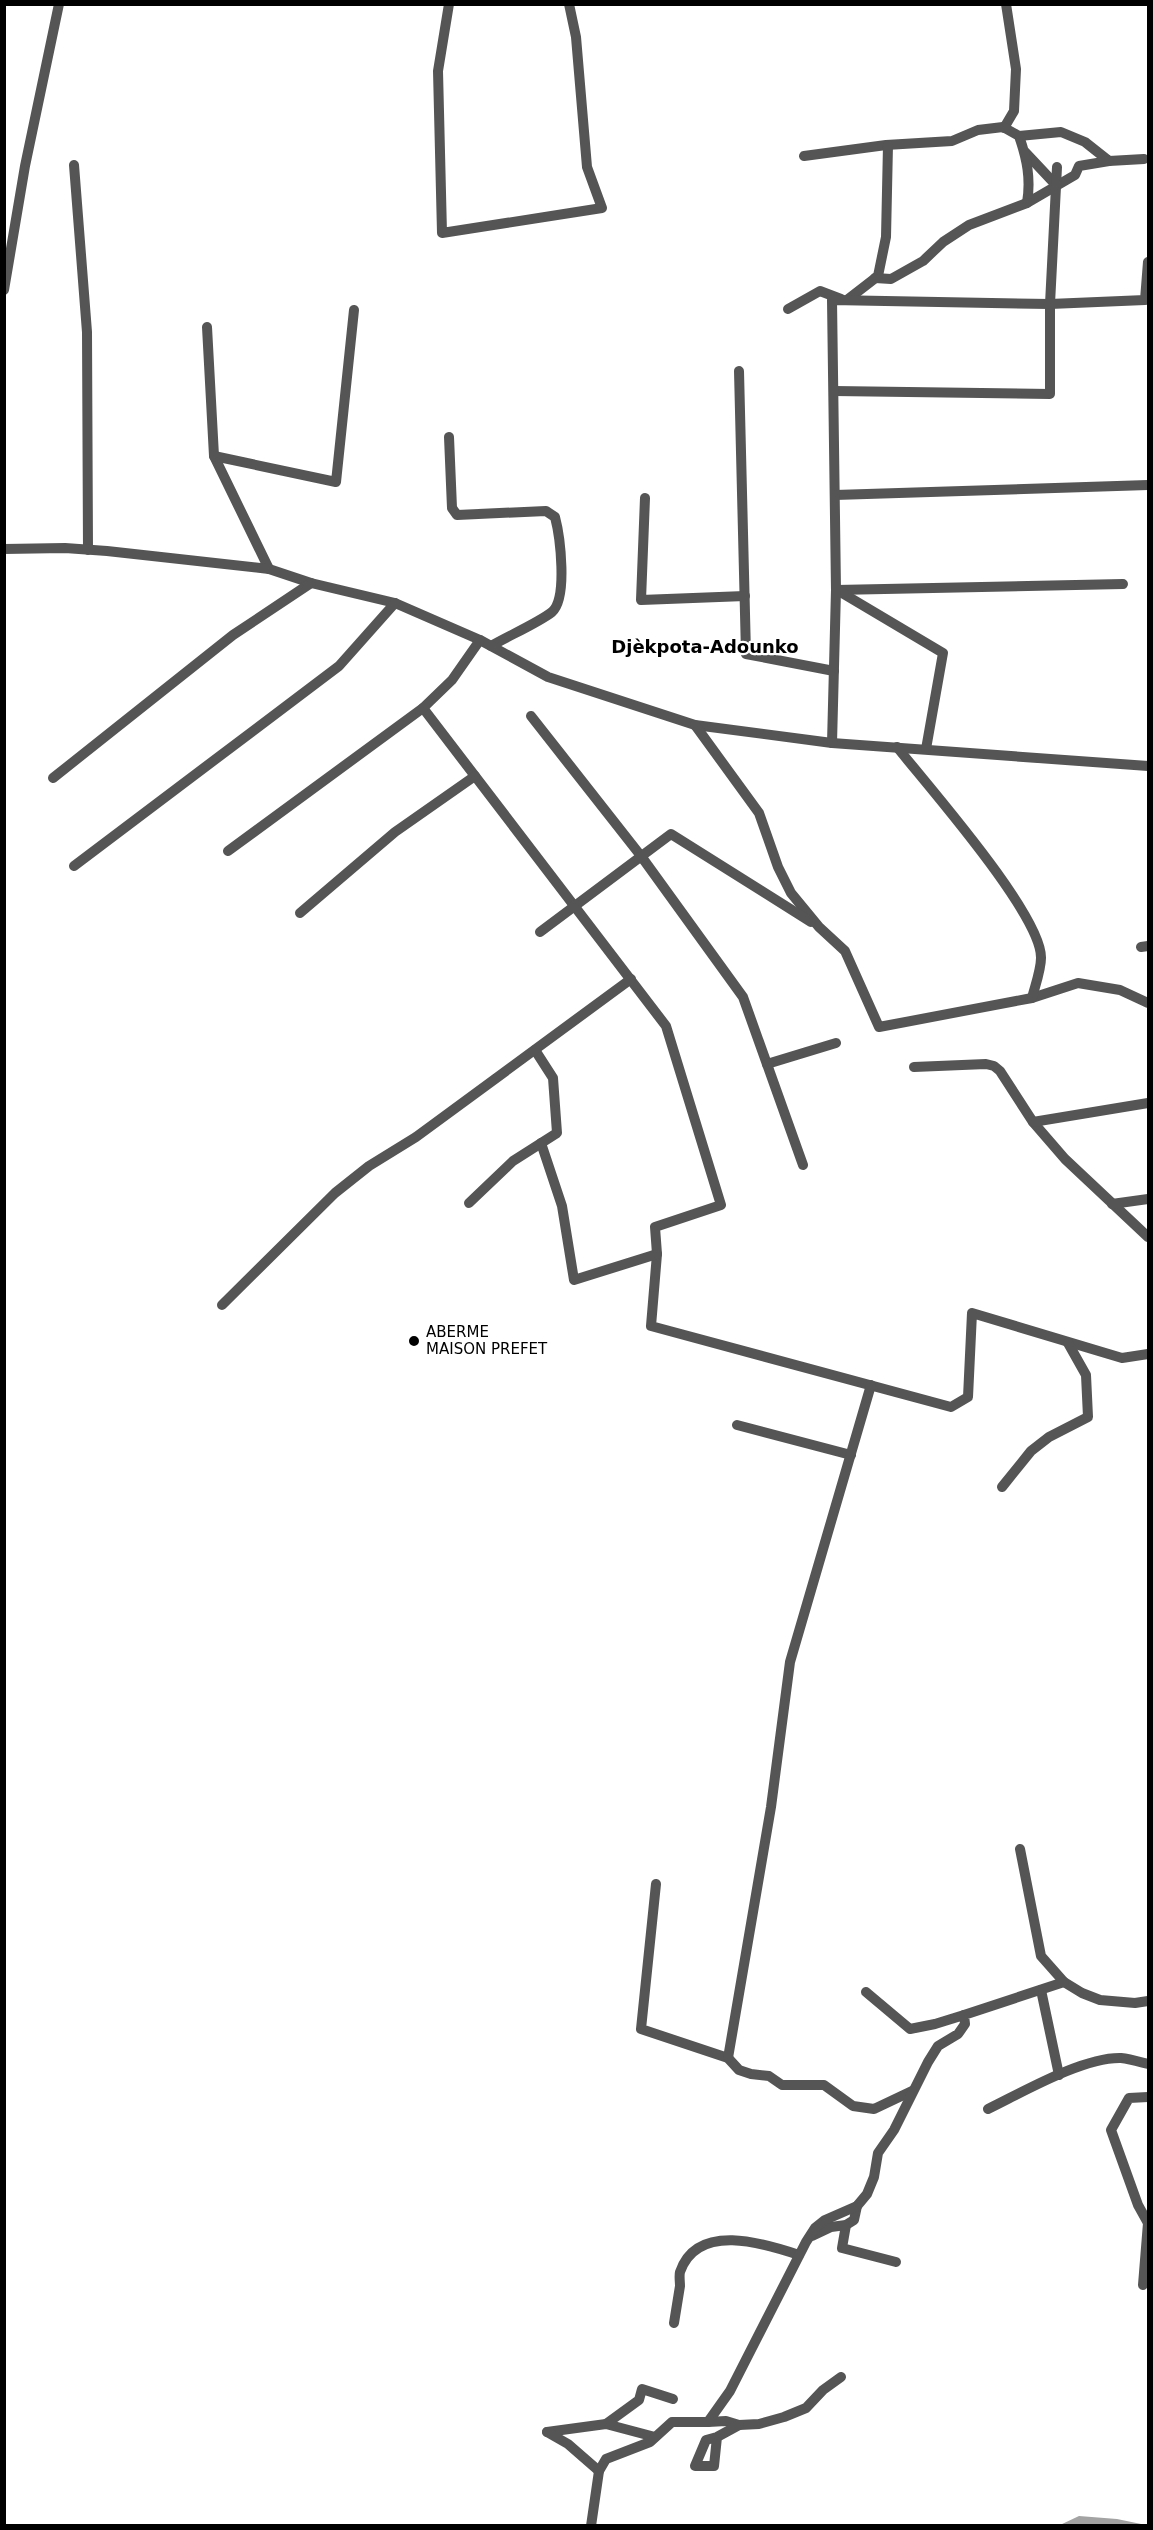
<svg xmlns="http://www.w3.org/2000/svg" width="1153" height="2530" viewBox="0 0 1153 2530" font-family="'DejaVu Sans',sans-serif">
  <rect width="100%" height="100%" fill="#fff"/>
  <polygon fill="#a3a3a3" points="1079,2516 1117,2519 1146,2525 1060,2525"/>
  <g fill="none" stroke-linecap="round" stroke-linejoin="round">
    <g stroke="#555" stroke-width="10">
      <polyline points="449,4 438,71 442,233 602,208 587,167 576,37 569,4"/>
      <polyline points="1004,128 1014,111 1016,69 1006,4"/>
      <polyline points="1019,136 1061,132 1085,142 1109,161 1144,159"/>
      <polyline points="1025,152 1056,185"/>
      <path d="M804,156L886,145L952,141L978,130L1003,127L1019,136C1027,159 1031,179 1027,203L1075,175L1079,166L1109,161"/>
      <polyline points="74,165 87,332 88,550"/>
      <polyline points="875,278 891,279 923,261 943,242 969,225 1027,203"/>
      <polyline points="4,290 25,166 59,4"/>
      <polyline points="847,300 878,276 886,237 888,145"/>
      <polyline points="788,309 820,291 841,299"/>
      <polyline points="207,327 214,456 269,569"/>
      <polyline points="739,371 746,654 834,671"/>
      <polyline points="834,391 1050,394 1050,304 1057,167"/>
      <path d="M449,437L452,508L457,515L546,511L555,517C560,536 568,598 552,612C538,623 508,636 491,646"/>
      <polyline points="214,456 336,482 354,310"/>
      <polyline points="835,495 1148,485"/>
      <polyline points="645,498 641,600 745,596"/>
      <polyline points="4,549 65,548 107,551 269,569 311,583 395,603 480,640 548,677 695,725 832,743 1148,766"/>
      <polyline points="836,590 1123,584"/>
      <polyline points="837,590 943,653 926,749"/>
      <polyline points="423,708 666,1026 721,1205 655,1227 657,1254 651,1326 951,1407 968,1397 972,1313 1122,1358 1148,1354"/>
      <polyline points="531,716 641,856 743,997 803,1165"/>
      <polyline points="695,725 759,813 778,867 791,893 819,927 845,951 879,1027 1032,998 1078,983 1120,990 1148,1003"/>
      <polyline points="832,743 836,590 832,300 1050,304 1145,300 1148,262"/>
      <path d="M897,747C927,785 1042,915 1041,958C1041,970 1035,986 1032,998"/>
      <polyline points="53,778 233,635 311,583"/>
      <polyline points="228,851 423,708 452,680 480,640"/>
      <polyline points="74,866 339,666 395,603"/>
      <polyline points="300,913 395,832 475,776"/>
      <polyline points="540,932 671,834 811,922"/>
      <polyline points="1141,947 1148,946"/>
      <polyline points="767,1064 836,1043"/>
      <polyline points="914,1067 986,1064 994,1066 1000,1071 1033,1122 1065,1159 1148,1237"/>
      <polyline points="1033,1122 1148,1103"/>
      <polyline points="541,1143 562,1206 574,1280 657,1254"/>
      <polyline points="469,1203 513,1161 557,1133 553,1078 535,1050"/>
      <polyline points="1112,1204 1148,1199"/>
      <polyline points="222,1305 335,1193 369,1166 416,1137 631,979"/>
      <polyline points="737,1425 851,1455"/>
      <polyline points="1002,1487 1031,1451 1049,1437 1088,1417 1086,1375 1068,1343"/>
      <polyline points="1020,1849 1041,1956 1064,1982 1082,1993 1100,2000 1135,2003 1148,2001"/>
      <polyline points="656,1884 641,2029 728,2058 739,2070 751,2074 769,2076 782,2085 824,2085 853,2106 874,2109 912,2091"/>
      <polyline points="1041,1990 1059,2075"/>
      <polyline points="866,1992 910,2029 935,2024 964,2015"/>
      <polyline points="728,2058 771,1807 790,1662 871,1385"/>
      <path d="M988,2109C1023,2092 1083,2057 1121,2058C1130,2059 1140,2062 1148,2064"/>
      <polyline points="846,2225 842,2248 896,2262"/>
      <polyline points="812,2236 831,2227 846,2225 854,2220 857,2206"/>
      <polyline points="1143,2285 1148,2223 1138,2205 1111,2130 1129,2098 1148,2097"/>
      <path d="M674,2323C676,2311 678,2298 680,2286C680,2282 679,2276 680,2272C697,2222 763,2243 799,2255"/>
      <polyline points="708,2422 726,2421 739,2425 759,2424 784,2417 806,2408 823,2390 841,2377"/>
      <polyline points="606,2424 639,2400 642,2389 673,2399"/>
      <polyline points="547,2432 606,2424 655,2437"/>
      <polyline points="547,2432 568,2444 599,2471"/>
      <polyline points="717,2437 714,2466 695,2466 706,2440 717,2437 739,2425"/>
      <polyline points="591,2526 599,2471 606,2459 650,2442 672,2422 708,2422 730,2391 806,2242 815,2228 825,2220 857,2206 867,2194 874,2177 878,2153 894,2130 928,2062 938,2046 958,2034 965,2024 964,2015 1064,1982"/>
    </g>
  </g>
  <circle fill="#000" stroke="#fff" stroke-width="2" cx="414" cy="1341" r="6"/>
  <g text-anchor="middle" stroke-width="4.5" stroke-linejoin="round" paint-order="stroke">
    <g font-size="15" fill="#000" stroke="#fff" text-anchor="start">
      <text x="426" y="1337">ABERME<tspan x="426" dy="17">MAISON PREFET</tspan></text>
    </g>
    <g font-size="18" font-weight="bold" fill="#000" stroke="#fff">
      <text x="705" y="653">Djèkpota-Adounko</text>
    </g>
  </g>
  <rect width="1153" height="2530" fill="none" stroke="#000000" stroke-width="12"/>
</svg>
